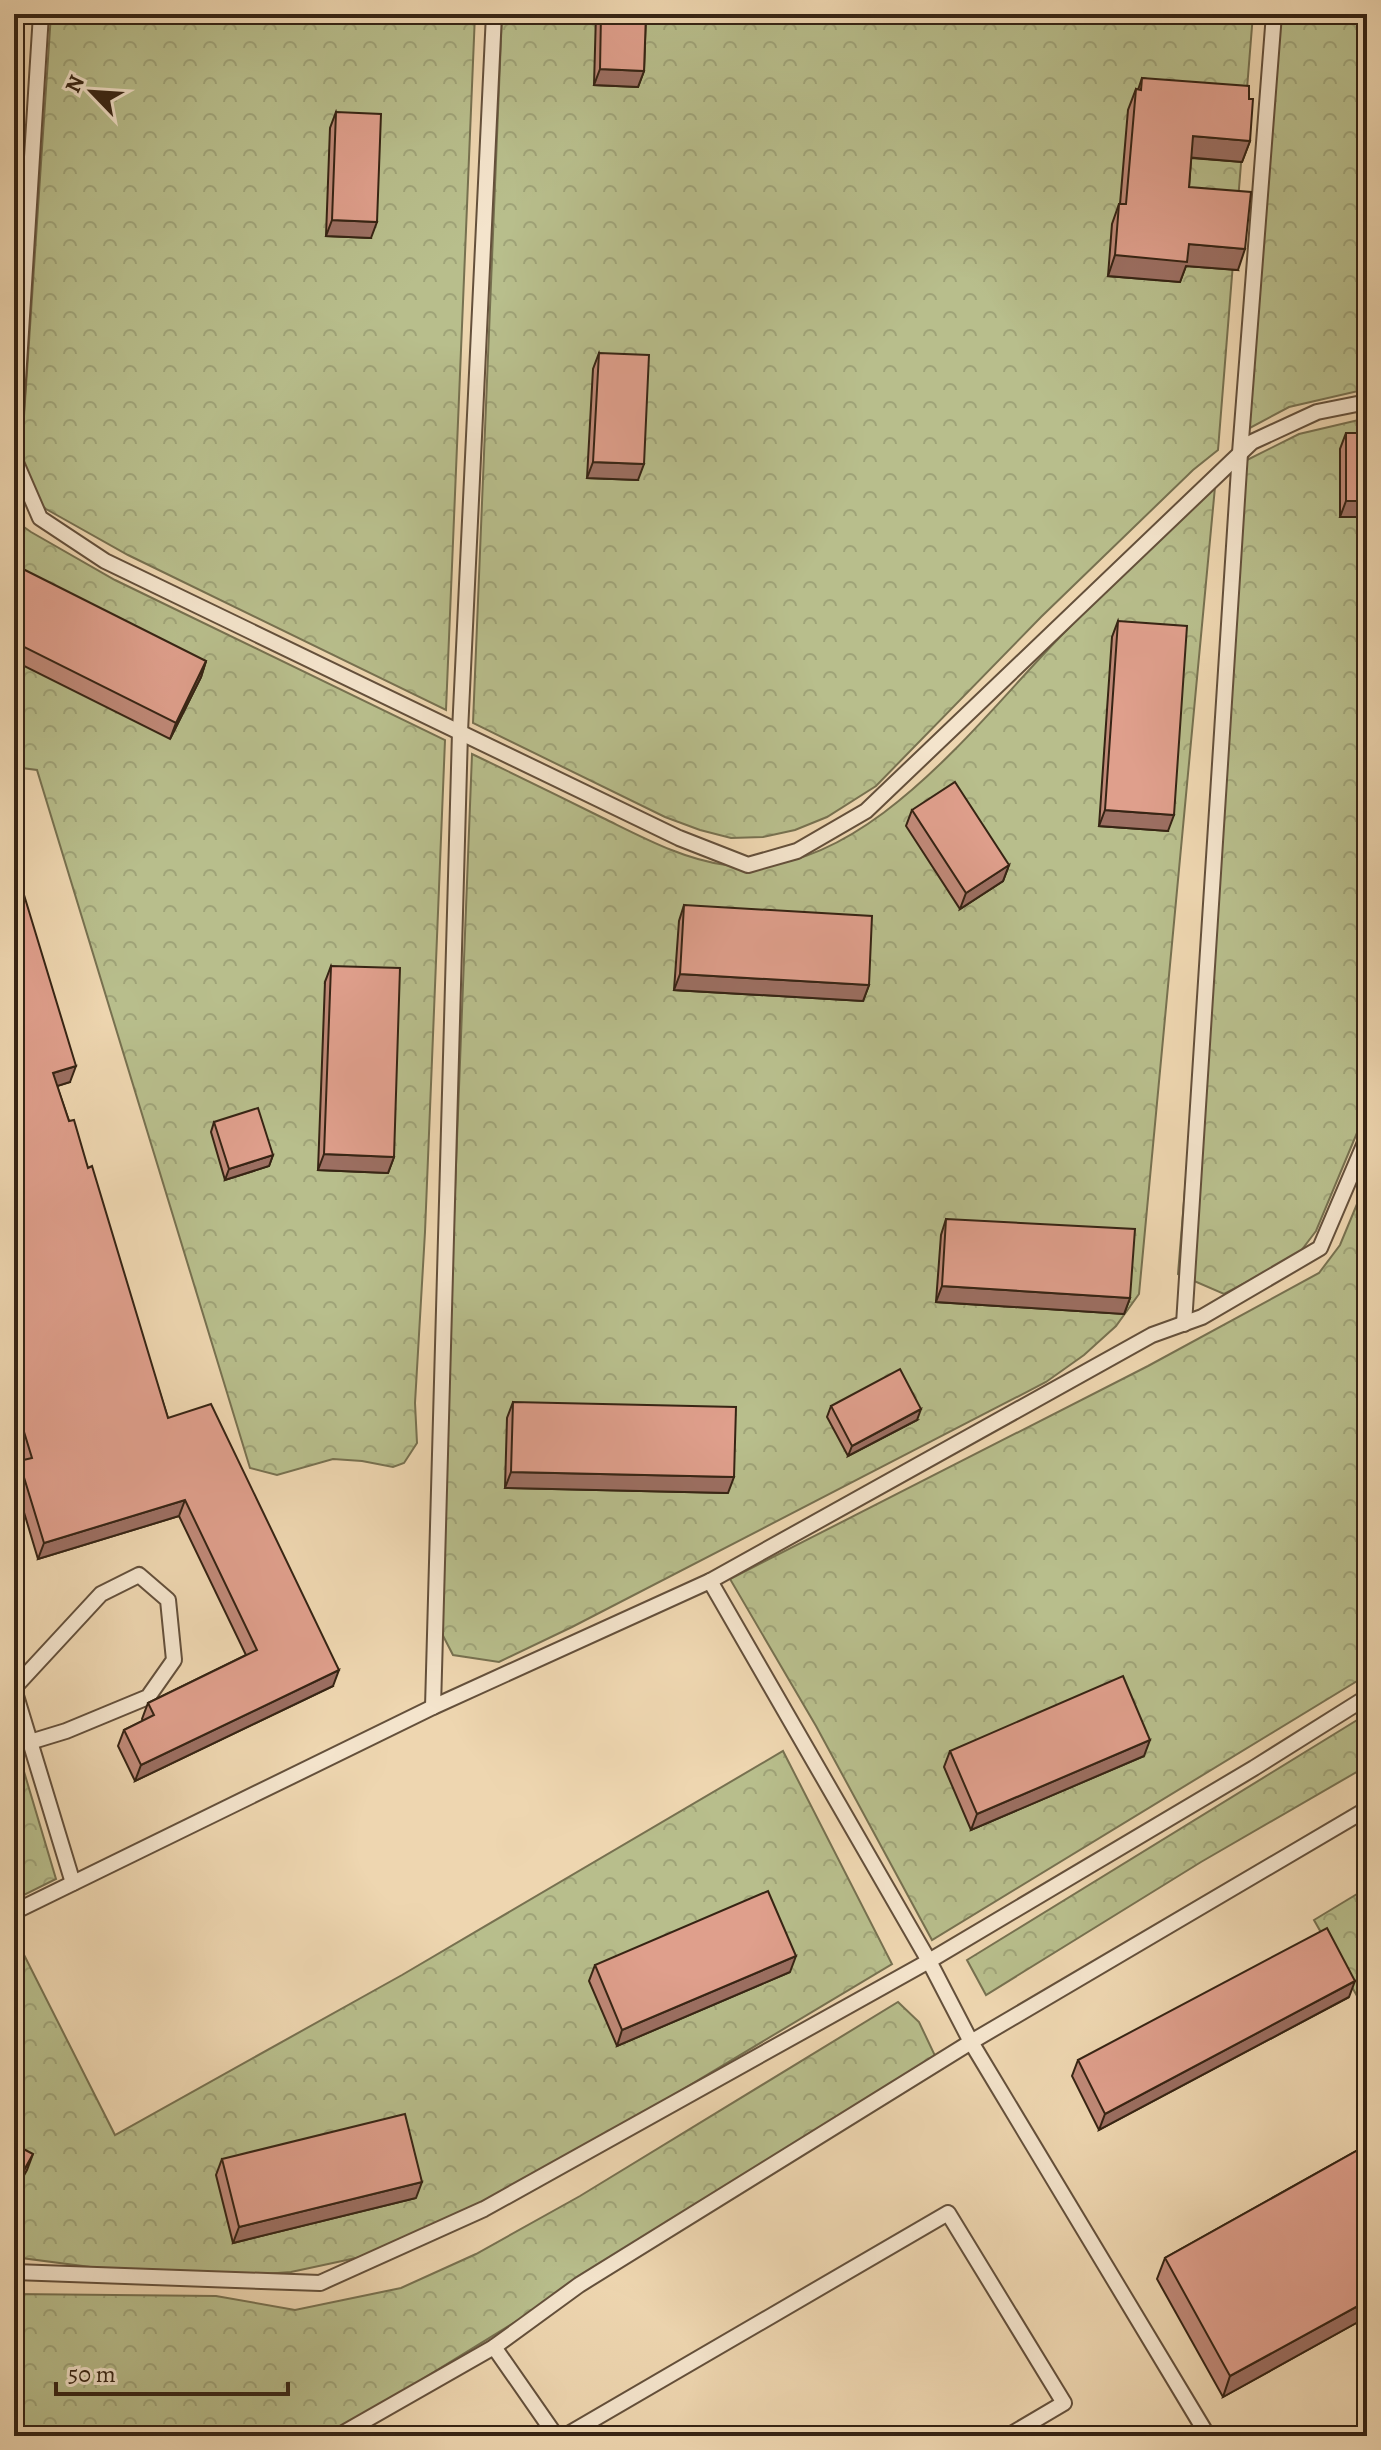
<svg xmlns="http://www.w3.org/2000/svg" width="1381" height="2450" viewBox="0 0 1381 2450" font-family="Alegreya,serif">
  <defs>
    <pattern id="forest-crowns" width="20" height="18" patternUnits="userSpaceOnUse" patternTransform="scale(2)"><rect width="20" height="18" fill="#b8be8c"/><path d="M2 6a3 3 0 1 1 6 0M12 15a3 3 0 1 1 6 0" fill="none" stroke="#9fa378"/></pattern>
  </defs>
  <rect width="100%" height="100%" fill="#eed6b0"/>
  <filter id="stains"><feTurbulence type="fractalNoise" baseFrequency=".0025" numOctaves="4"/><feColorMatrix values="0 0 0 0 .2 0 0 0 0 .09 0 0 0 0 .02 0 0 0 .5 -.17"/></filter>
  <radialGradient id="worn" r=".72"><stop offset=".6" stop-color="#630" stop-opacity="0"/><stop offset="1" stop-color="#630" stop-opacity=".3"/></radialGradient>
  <g fill="url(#forest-crowns)" stroke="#777150" stroke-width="2">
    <polygon points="51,14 475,14 446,710 128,555 46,509 28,495 23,484 22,446"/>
    <polygon points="502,14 1253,14 1218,450 1193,470 1041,617 876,786 827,817 795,830 763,837 731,838 700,830 665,817 473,723"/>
    <polygon points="1281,14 1367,14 1367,389 1289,407 1248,429"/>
    <polygon points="1367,418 1367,1109 1316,1231 1297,1256 1224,1294 1178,1274 1245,461 1299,434"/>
    <path d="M1215,487L1139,1294L1116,1326L1084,1355L1046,1382L572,1627L499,1662L453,1655L438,1626L472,754C516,775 559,796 603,818C642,837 682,859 726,865C859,884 977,722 1059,638C1109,586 1163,537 1215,487Z"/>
    <polygon points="14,520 31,532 115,580 445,740 425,1232 415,1403 417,1443 404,1463 393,1467 362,1461 333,1459 277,1475 250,1468 37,770 14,767"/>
    <polygon points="1367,1180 1367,1675 932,1940 816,1726 730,1579 1148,1366 1319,1273 1340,1245"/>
    <polygon points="1367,1714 1367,1766 1201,1862 986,1995 967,1960"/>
    <polygon points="14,1738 56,1879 14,1900"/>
    <polygon points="783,1751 892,1964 555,2166 461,2214 370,2255 291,2272 213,2278 144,2274 14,2257 14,1935 115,2135 402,1975"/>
    <polygon points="1367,1888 1367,1995 1357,1996 1314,1920"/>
    <polygon points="898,2002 919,2022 938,2062 330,2436 25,2436 14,2430 14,2294 216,2296 295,2310 401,2288 476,2254 580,2196"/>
  </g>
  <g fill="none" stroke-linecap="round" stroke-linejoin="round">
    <defs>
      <g id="lane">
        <polyline points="14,443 41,14"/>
        <polyline points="14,458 40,518 105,561 679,838 748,865 797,851 866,811 1252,442 1317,412 1367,402"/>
        <polyline points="1184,1324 1240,453 1274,14"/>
        <polyline points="710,1581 929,1961 971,2042 1208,2436"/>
        <polyline points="14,1688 101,1594 139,1575 168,1600 174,1660 148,1697 66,1731 30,1742"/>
        <polyline points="14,1689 73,1883"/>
        <polyline points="433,1707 460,732 494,14"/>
        <polyline points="14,1912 433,1707 710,1581 1152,1335 1202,1317 1320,1248 1367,1138"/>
        <polyline points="14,2272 320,2283 484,2209 929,1961 1254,1768 1367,1697"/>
        <polyline points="494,2347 556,2436"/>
        <polyline points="338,2436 494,2347 579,2285 971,2042 1367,1809"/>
        <polyline points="565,2436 948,2213 1064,2403 1008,2436"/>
      </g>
    </defs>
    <use href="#lane" stroke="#64503b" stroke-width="18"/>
    <use href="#lane" stroke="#f4e4cc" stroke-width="14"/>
  </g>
  <g fill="#c08978" stroke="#362414" stroke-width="2">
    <polygon points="596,14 646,14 644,71 638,87 594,85"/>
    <polygon points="1142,78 1249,99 1250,141 1242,162 1191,158 1189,187 1238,270 1186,266 1180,282 1108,276 1112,224 1119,204 1120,204 1128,110 1136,89 1138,90"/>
    <polygon points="336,112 371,238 326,236 330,128"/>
    <polygon points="599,353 638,480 587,478 593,369"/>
    <polygon points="1346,433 1367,433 1367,517 1340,517 1340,449"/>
    <polygon points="14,581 206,661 201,677 170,739 14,661"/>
    <polygon points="1118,621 1168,831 1099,826 1112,637"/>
    <polygon points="912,810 1009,865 1003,881 960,909 906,826"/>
    <polygon points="14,862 70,1082 57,1086 69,1121 88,1168 168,1418 333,1686 135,1781 118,1746 124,1730 143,1721 142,1719 148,1703 246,1655 179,1516 38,1559 14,1479 19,1461 22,1461 14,1434"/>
    <polygon points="684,905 869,985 863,1001 674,990 679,921"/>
    <polygon points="331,966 394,1157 388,1173 318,1170 325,982"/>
    <polygon points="214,1122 273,1155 269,1166 225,1180 211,1132"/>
    <polygon points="946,1219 1130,1298 1124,1314 936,1302 941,1235"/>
    <polygon points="513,1402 728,1493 505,1488 507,1418"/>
    <polygon points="831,1406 917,1420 848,1456 827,1417"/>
    <polygon points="950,1751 1144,1756 971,1830 944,1767"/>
    <polygon points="595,1965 790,1972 617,2046 589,1981"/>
    <polygon points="1349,1997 1099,2130 1072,2076 1078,2060"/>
    <polygon points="1367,2145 1367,2317 1223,2397 1157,2279 1165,2258"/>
    <polygon points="222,2159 416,2198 233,2243 216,2175"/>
  </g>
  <g fill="#9c6f62" stroke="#362414" stroke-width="2">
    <polygon points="600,69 644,71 638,87 594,85"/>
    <polygon points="1193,136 1250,141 1242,162 1185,157"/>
    <polygon points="332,220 377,222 371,238 326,236"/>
    <polygon points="1189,244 1245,249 1238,270 1186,266 1180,282 1108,276 1115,255"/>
    <polygon points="593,462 644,464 638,480 587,478"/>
    <polygon points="1346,501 1367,501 1367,517 1340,517"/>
    <polygon points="206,661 201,677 170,739 176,723"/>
    <polygon points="1105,810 1174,815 1168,831 1099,826"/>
    <polygon points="1009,865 1003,881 960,909 966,893"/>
    <polygon points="680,974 869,985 863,1001 674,990"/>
    <polygon points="76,1066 70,1082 48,1089 53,1073"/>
    <polygon points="324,1154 394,1157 388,1173 318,1170"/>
    <polygon points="273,1155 269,1166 225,1180 229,1169"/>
    <polygon points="942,1286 1130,1298 1124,1314 936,1302"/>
    <polygon points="921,1409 917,1420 848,1456 852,1446"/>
    <polygon points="511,1472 734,1477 728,1493 505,1488"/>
    <polygon points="185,1500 179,1516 38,1559 44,1543"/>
    <polygon points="339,1670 333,1686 135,1781 141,1765"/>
    <polygon points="1150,1740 1144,1756 971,1830 977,1814"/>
    <polygon points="796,1956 790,1972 617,2046 622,2030"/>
    <polygon points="1355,1981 1349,1997 1099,2130 1105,2114"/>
    <polygon points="33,2154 27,2170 14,2193 14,2188"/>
    <polygon points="422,2182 416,2198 233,2243 239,2227"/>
    <polygon points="1367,2301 1367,2317 1223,2397 1230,2376"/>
  </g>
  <g fill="#df9f8c" stroke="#362414" stroke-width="2">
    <polygon points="601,14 646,14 644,71 600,69"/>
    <polygon points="1142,78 1249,86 1249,99 1253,99 1250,141 1193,136 1189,187 1251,192 1245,249 1189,244 1187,262 1115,255 1119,204 1126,204 1136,89 1141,90"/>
    <polygon points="336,112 381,114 377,222 332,220"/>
    <polygon points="599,353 649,355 644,464 593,462"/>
    <rect x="1346" y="433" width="21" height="68"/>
    <polygon points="21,568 206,661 176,723 14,642 14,581"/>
    <polygon points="1118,621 1187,626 1174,815 1105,810"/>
    <polygon points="955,782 1009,865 966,893 912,810"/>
    <polygon points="14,862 76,1066 53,1073 69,1121 74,1120 88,1168 92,1166 168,1418 211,1404 339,1670 141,1765 124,1730 154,1715 148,1703 257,1650 185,1500 44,1543 19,1461 32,1458 14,1399"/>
    <polygon points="684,905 872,916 869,985 680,974"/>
    <polygon points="331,966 400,968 394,1157 324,1154"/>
    <polygon points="258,1108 273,1155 229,1169 214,1122"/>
    <polygon points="946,1219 1135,1229 1130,1298 942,1286"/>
    <polygon points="900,1369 921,1409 852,1446 831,1406"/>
    <polygon points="513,1402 736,1407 734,1477 511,1472"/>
    <polygon points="1123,1676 1150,1740 977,1814 950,1751"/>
    <polygon points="768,1891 796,1956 622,2030 595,1965"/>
    <polygon points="1327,1928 1355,1981 1105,2114 1078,2060"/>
    <polygon points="405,2114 422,2182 239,2227 222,2159"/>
    <polygon points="14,2144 33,2154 14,2188"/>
    <polygon points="1367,2145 1367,2301 1230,2376 1165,2258"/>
  </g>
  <rect width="1381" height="2450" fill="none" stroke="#eed6b0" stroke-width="48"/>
  <rect x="16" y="16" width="1349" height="2418" fill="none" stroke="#362414" stroke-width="4"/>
  <rect x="24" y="24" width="1333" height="2402" fill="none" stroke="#362414" stroke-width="2"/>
  <g transform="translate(92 92) rotate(295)" stroke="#f4e4cc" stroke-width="6" paint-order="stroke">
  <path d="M0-6L14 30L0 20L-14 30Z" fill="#362414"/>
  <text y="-12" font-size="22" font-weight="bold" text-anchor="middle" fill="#362414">N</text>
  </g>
  <path d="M56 2382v12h232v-12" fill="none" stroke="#362414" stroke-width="4"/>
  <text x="68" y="2382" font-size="24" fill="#362414" stroke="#f4e4cc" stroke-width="6" paint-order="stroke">50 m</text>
  <rect width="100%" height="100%" filter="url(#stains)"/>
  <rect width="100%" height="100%" fill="url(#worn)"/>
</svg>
